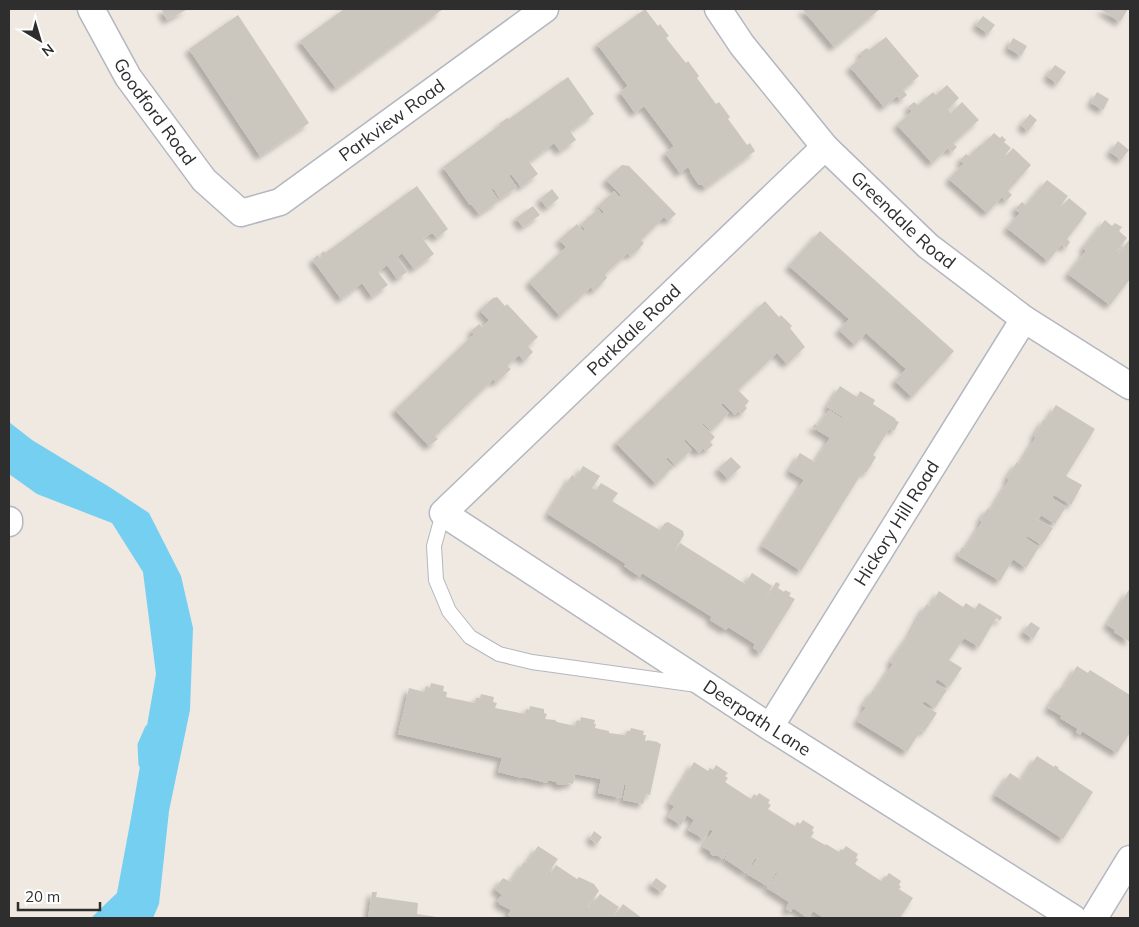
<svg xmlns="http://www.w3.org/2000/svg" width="1139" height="927" viewBox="0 0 1139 927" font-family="Mulish,sans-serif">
  <defs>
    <filter id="shadow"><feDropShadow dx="-4.5" dy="4.5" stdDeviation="2.5" flood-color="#0004"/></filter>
  </defs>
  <rect width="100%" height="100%" fill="#efe9e1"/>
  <polygon fill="#75cff0" points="9,422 32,440 111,488 149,513 181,576 193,628 190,710 169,811 159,904 153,918 91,918 117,893 131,818 156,674 143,572 112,523 37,494 9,474"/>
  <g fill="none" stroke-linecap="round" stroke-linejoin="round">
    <polyline stroke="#75cff0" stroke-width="9" points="143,764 142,745 149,729"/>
  </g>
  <g fill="#cbc7bf" filter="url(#shadow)">
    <polygon points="165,9 188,9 167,20 162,10"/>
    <polygon points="344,9 443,9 336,88 300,41"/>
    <polygon points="645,9 658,26 660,24 669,36 666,38 686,63 688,61 699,76 697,78 716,104 719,102 730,117 728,119 737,131 747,145 750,143 755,151 705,188 701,184 699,185 690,172 691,171 688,167 680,173 665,153 674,146 644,106 635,113 620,92 628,86 597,44"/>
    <polygon points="802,9 880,9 834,47"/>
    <polygon points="1100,9 1128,9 1120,22"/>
    <polygon points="238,15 309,123 260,156 189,49"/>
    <polygon points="983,16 995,25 988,34 976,25"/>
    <polygon points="886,37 919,76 903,90 907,95 901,100 897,96 884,107 850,67 863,56 860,53 867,48 869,50"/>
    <polygon points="1013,38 1027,46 1021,56 1008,48"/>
    <polygon points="1055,65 1066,72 1057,84 1047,76"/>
    <polygon points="568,77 594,114 570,131 576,140 560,151 554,143 529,162 538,174 521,187 511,174 509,176 517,187 500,199 493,188 491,189 499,201 479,214 471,204 470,205 443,167 500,125 499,124 507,118 509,119"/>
    <polygon points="947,85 959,98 948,109 951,113 962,102 979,120 953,143 957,147 952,152 948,148 932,163 897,125 912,111 908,107 914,102 918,105 933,92 936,95"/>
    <polygon points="1097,92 1109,99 1103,110 1091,103"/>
    <polygon points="1030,114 1037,120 1028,131 1021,125"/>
    <polygon points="994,133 1000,138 1002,136 1006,140 1004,142 1011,148 1001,159 1002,160 1013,148 1031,165 1008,191 1012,195 1006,201 1002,197 987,213 949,179 964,163 960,160 966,154 969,156 981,144 982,145"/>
    <polygon points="1118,141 1129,150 1121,160 1110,152"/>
    <polygon points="622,165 629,166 676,214 668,221 664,217 641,240 644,243 639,249 630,256 628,253 605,274 607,278 594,291 591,287 560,316 529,282 566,247 559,240 577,224 583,231 585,229 581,224 598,209 602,214 604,212 598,206 614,191 619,197 621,195 606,180"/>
    <polygon points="1047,180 1068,196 1061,205 1062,206 1069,198 1087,213 1067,239 1070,242 1066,248 1062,244 1048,261 1007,228 1020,213 1015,209 1022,202 1026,205"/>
    <polygon points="417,186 448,229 437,238 432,233 423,239 434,254 414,269 402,253 397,257 407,272 397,279 387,265 378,272 388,285 372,297 362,283 341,299 314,262 315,262 313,259 318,255 320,258 322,256 320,254 324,251 325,253"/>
    <polygon points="552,189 559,198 547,208 540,199"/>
    <polygon points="533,206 540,215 523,227 516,218"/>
    <polygon points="1105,220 1112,226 1115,223 1122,227 1119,231 1127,238 1117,251 1119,253 1129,240 1130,240 1130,279 1110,305 1068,274 1086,251 1083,248"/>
    <polygon points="820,231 954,351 912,397 895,381 906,369 866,333 855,345 839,330 849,319 789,266"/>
    <polygon points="497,297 505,306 507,304 538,337 528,346 533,352 524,361 519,355 507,366 511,369 496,383 494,379 482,390 435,436 438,439 429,446 395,410 474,334 471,331 479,324 482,327 489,320 481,312 481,309 493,298"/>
    <polygon points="765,301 779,317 781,315 792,326 790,328 805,347 787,364 777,353 738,390 749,401 745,406 747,408 742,414 739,411 735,415 723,403 721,405 729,413 711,431 703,423 702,424 715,437 710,442 713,445 706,451 704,448 699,453 685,439 684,441 692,450 675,465 667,457 666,459 673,467 656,484 616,443"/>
    <polygon points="840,386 857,397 860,391 875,400 873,404 896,419 895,420 899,422 894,431 890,428 873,455 876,457 866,473 863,471 801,571 762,546 804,480 789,471 800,453 815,462 830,438 812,427 815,424 818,426 829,410 843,419 844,418 827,407"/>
    <polygon points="1056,405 1095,429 1066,476 1082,485 1071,505 1054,495 1052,498 1066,507 1055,524 1041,515 1038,520 1053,528 1042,545 1027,536 1026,538 1039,547 1026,568 1013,559 1000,581 958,556 962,547 965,549 974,535 982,522 980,520 988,508 991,510 1009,480 1007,478 1017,462 1020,464 1036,437 1034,436 1044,419 1046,421"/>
    <polygon points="731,457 741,467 728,479 718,469"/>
    <polygon points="583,466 600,476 592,488 596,490 601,483 618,493 612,501 658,529 660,530 665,523 668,522 683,531 684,535 669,560 680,543 745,584 752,573 772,586 766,596 767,597 776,582 780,584 778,588 784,592 785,590 791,593 789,596 795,599 761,653 753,648 755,644 728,627 726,630 710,620 712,617 642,573 640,577 624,566 626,564 548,514 572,475 576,478"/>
    <polygon points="1130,588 1130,642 1114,632 1115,630 1107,625"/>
    <polygon points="939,591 963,607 966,603 975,609 979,603 1002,617 1000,621 996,618 979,647 964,638 949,660 962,668 949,687 937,679 935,683 947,690 935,708 924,701 922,704 937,713 924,732 921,730 907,752 857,721 866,707 863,706 873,690 875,691 893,664 890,662 910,634 922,611 927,604 930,606"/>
    <polygon points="1031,622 1040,628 1033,639 1023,632"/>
    <polygon points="1077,666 1088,673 1090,670 1130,695 1130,733 1117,753 1082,731 1080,735 1076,732 1078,729 1060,718 1062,716 1048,708 1062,686 1064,687"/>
    <polygon points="431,683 444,686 443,691 447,692 446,697 475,703 476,698 480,698 481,694 494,697 493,702 497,703 495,708 525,714 526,709 529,710 530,706 544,709 544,713 547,714 545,719 555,720 557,722 575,726 577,720 580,721 581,717 595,720 594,724 596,724 595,728 609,731 609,733 625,735 627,731 630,731 631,728 644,731 643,735 646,735 645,741 647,741 647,740 658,742 658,743 661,744 650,795 646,794 643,804 623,800 626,785 624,785 621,798 598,793 601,779 575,774 573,784 568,783 566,785 558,785 556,782 548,780 547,783 523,777 524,771 522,778 498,772 502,758 398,734 409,688 424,692 426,686 430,688"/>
    <polygon points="1037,756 1054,767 1055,765 1059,768 1058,769 1093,792 1063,839 995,795 1010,773 1021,780"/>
    <polygon points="694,762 708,771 710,768 713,770 716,765 728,773 725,776 728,778 725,782 751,799 754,794 757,796 759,793 770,800 768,803 771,805 768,809 795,826 797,822 800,824 803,820 814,827 812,831 814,832 811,837 825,845 826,844 839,852 841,849 843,850 846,846 858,854 856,858 858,859 855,864 881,881 885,876 886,877 889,873 901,881 899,885 901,887 899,889 913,898 900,918 824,918 813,911 808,918 793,908 791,912 786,909 789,902 767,888 778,872 777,871 767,886 747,874 757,859 755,858 746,873 725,859 746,824 723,859 717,855 714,856 711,854 710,851 703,847 713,831 710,829 704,839 688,830 694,820 687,815 681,825 668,817 674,806 669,803"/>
    <polygon points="594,831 602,837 597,844 590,838"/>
    <polygon points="538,846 558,859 546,876 548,877 556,865 577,879 579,877 594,884 599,891 588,906 590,908 600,894 619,907 612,918 510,918 511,917 508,915 511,910 499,904 500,903 497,901 502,895 495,889 503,878 511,882 524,862 527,863"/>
    <polygon points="656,878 667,886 662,892 651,885"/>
    <polygon points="372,892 377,892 376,897 418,903 417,914 437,917 437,918 368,918"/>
    <polygon points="623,904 642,918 613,918"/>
  </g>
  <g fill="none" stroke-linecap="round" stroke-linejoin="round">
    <defs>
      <polyline id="service" points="443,513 434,546 436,580 449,611 470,637 499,654 532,662 697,685"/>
      <g id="minor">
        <path id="s1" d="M91,9L128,77L204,180L241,213L280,202L545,9"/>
        <path id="s2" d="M718,9L742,45L825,147L928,246L1024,319L1130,386"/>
        <path id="s3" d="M825,147L443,513L770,727L1073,918"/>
        <polyline points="9,520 9,523"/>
        <path id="s4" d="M770,727L1024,319"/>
        <polyline points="1094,918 1130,859"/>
      </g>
    </defs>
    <use href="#service" stroke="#b4b7c1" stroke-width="16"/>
    <use href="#minor" stroke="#b4b7c1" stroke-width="29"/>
    <use href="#service" stroke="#fff" stroke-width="14"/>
    <use href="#minor" stroke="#fff" stroke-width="26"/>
  </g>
  <g text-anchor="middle" stroke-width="4" stroke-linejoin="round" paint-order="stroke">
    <g font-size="18" fill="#2e2e2e" stroke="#fff">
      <text dy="6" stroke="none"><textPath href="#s1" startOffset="121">Goodford Road</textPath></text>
      <text dy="6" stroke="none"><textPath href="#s1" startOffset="434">Parkview Road</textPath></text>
      <text dy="6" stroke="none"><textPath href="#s2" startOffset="282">Greendale Road</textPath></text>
      <text transform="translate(634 330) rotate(-44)" y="6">Parkdale Road</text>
      <text dy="6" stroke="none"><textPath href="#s4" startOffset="240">Hickory Hill Road</textPath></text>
      <text dy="6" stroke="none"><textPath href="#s3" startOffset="904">Deerpath Lane</textPath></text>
    </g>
  </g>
  <rect width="1139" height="927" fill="none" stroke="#2e2e2e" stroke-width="20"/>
  <g transform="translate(40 40) rotate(142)" stroke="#ffffff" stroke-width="4" paint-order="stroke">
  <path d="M0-4L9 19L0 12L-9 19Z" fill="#2e2e2e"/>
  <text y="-8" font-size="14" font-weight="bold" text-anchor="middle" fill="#2e2e2e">N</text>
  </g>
  <path d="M18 902v8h82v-8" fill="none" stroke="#2e2e2e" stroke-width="2.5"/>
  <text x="25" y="902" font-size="15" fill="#2e2e2e" stroke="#ffffff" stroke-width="4" paint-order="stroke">20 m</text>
</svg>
